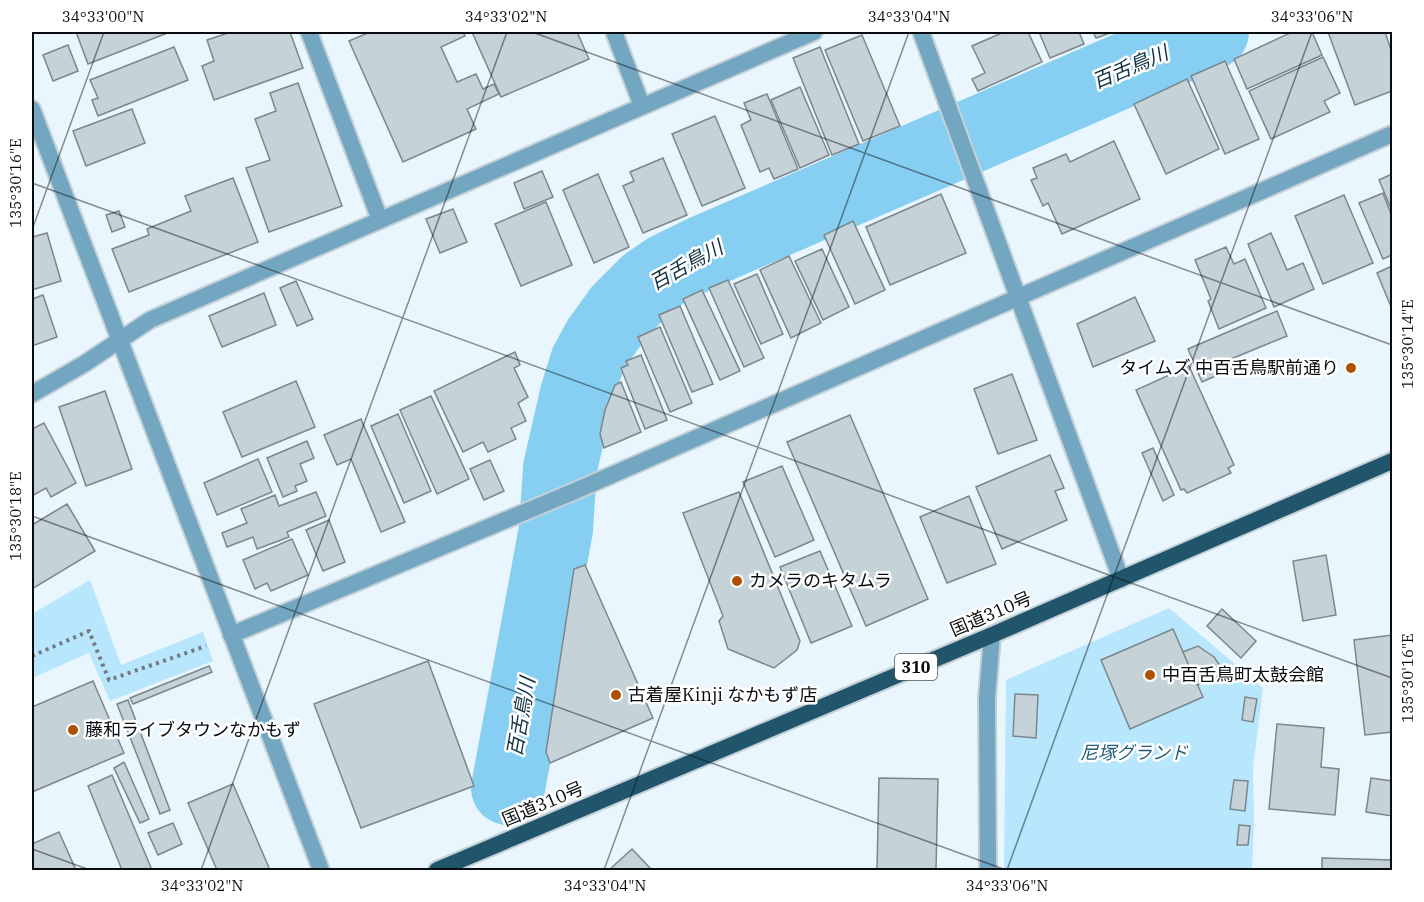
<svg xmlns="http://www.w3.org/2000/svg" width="1424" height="902" viewBox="0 0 1424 902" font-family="'IBM Plex Serif','Noto Sans JP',serif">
  <rect width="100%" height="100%" fill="#e9f6fd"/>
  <g fill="#b7e6fd">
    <polygon points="90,580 121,665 203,632 213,661 110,701 89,653 32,678 32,614"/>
    <polygon points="1169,608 1263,688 1253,768 1254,822 1252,870 1004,870 1006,680"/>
  </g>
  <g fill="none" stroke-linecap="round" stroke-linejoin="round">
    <polyline stroke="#86cff2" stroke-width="74" points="508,788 556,529 560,468 577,394 587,362 599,340 620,311 648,283 667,270 704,252 1212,32"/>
  </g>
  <g fill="#c5d2d8" stroke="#7b878d" stroke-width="1.5">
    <polygon points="76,32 170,32 88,64"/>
    <polygon points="231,32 290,32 303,68 214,100 202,66 214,61 207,40"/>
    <polygon points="370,32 463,32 465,36 441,47 457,82 476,74 483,89 494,84 499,94 467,109 476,129 403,162 349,41"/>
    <polygon points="472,32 577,32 589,59 501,97"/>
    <polygon points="1004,32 1028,32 1042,62 978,91 972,79 985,73 972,46"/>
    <polygon points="1039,32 1079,32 1084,44 1050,58"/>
    <polygon points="1093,32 1113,32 1096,38"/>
    <polygon points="1292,32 1312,32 1322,55 1247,89 1234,59"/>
    <polygon points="1328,32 1385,32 1392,53 1392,91 1355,105"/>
    <polygon points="862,35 900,126 863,141 825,50"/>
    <polygon points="68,45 78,71 53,81 43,55"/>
    <polygon points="174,47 188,80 98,116 92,100 98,98 90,80"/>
    <polygon points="820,47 859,144 832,155 793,58"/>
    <polygon points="1323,57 1340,93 1324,101 1330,112 1271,139 1249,91"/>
    <polygon points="1225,61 1259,139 1225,154 1191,76"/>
    <polygon points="1187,79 1219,149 1166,174 1134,104"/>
    <polygon points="298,83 342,206 269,232 246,168 270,160 255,119 276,111 270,93"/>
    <polygon points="800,87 829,155 800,168 771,100"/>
    <polygon points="767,94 798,169 774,179 769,168 760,172 741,125 751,120 744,103"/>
    <polygon points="132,109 145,143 86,166 73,131"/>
    <polygon points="715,116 745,188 702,206 672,134"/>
    <polygon points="1114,141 1140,199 1062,234 1048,203 1043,206 1031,180 1037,178 1033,168 1066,154 1070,162"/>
    <polygon points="663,158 687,215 643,233 623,186 634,181 630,172"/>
    <polygon points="542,171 553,197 524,209 514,183"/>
    <polygon points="598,174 629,247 594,263 563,190"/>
    <polygon points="1392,174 1392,211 1379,180"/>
    <polygon points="233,178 258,242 129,292 112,249 149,235 147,229 191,211 185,196"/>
    <polygon points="1383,193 1392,217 1392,255 1383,259 1359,203"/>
    <polygon points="941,194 966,253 890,285 866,227"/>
    <polygon points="1344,195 1373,263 1323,284 1295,216"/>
    <polygon points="546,202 572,265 521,286 495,224"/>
    <polygon points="453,209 467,242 440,253 426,219"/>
    <polygon points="119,211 125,227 112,232 106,215"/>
    <polygon points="853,221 885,290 855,304 824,235"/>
    <polygon points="47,233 61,281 32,290 32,237"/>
    <polygon points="1271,233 1287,270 1303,263 1314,289 1274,307 1248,244"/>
    <polygon points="1226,247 1234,264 1245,259 1266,308 1219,329 1208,301 1211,299 1195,260"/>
    <polygon points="822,249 849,307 823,320 795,261"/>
    <polygon points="789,256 821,323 791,338 760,270"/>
    <polygon points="1392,266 1392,309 1377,273"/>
    <polygon points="757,274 783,334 761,344 734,284"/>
    <polygon points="728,280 764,358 744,367 709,288"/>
    <polygon points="296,281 313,319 297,326 280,288"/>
    <polygon points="702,290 740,371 720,380 683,299"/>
    <polygon points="264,293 276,325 222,347 209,316"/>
    <polygon points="43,295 57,337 32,346 32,299"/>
    <polygon points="1135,297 1155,341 1093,367 1077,324"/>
    <polygon points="680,306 713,384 692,392 659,315"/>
    <polygon points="1277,311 1287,336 1231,359 1234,368 1202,382 1188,349"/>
    <polygon points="660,327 692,403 670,412 638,337"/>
    <polygon points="515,352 520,365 514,368 528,397 518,403 526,421 511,428 516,439 488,452 483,442 463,452 434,391"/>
    <polygon points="641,355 667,420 645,429 621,368 628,365 626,361"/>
    <polygon points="1189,366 1234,465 1228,468 1231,473 1187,493 1184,489 1181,490 1136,390"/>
    <polygon points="1012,374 1037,440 998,454 974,389"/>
    <polygon points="296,381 315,427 242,457 223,412"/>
    <polygon points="621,382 641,432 604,448 600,434 605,410 615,385"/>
    <polygon points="105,391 132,469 86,486 59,407"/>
    <polygon points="431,396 469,479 437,494 400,410"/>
    <polygon points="398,414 431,491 404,503 371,426"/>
    <polygon points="850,415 928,599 866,626 787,442"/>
    <polygon points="361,419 405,522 381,532 351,459 337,465 324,435"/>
    <polygon points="44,423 76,483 51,497 46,488 32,496 32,429"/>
    <polygon points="307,441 314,458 300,464 307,481 295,486 297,491 283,497 267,458"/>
    <polygon points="1153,448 1174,495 1163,501 1142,453"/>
    <polygon points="1050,455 1064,488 1055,491 1067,520 1002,549 976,487"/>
    <polygon points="258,459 272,492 217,515 204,483"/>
    <polygon points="490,460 504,491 484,500 470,469"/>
    <polygon points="782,466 814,540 775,557 743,482"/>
    <polygon points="316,492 326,516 287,532 289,537 257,549 253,537 227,547 222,533 247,523 241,509 275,495 279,506"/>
    <polygon points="739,492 800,641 797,650 774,668 728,649 719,621 723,616 683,513"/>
    <polygon points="969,496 996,564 947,583 920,517"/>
    <polygon points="67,504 95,551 32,589 32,525"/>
    <polygon points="329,520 345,562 323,571 306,530"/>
    <polygon points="292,539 308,575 271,591 267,583 255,589 243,560"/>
    <polygon points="820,551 852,626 811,643 780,567"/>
    <polygon points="1326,555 1336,615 1303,621 1293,561"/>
    <polygon points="585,565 653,718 550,763 546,752 574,569"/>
    <polygon points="1222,609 1256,641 1241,658 1207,626"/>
    <polygon points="1173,629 1203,697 1130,729 1101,660"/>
    <polygon points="1392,635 1392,732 1365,735 1354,640"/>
    <polygon points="1198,646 1214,657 1225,673 1197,685 1183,652"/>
    <polygon points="428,661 474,786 361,828 314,704"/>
    <polygon points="209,666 212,672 133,704 130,698"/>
    <polygon points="93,681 124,753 32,792 32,707"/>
    <polygon points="1015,694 1038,695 1036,738 1013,736"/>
    <polygon points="1245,697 1257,699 1253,722 1242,720"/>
    <polygon points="128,700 170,810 160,814 117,704"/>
    <polygon points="1277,724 1324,728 1321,767 1339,769 1335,815 1269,809"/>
    <polygon points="124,762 149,819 140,823 114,768"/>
    <polygon points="112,775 152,870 122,870 88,786"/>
    <polygon points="879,778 938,779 936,870 877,870"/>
    <polygon points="1371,778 1392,781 1392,816 1366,812"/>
    <polygon points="1234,780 1248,781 1245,811 1230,809"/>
    <polygon points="233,784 270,870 217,870 188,803"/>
    <polygon points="173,823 182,844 158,855 148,833"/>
    <polygon points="1239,825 1250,826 1248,845 1237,845"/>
    <polygon points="59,832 76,870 32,870 32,844"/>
    <polygon points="632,849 652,870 609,870"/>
    <polygon points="1322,858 1392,860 1392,870 1322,870"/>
  </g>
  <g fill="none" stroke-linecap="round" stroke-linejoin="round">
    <defs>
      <g id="minor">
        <polyline points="309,32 380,220"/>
        <polyline points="614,32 642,106"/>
        <polyline points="921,32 1121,579"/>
        <polyline points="32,109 321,870"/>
        <polyline points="32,394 84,364 150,320 814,32"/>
        <polyline points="231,635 575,491 1392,134"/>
        <polyline points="988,870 987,698 992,635"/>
      </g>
      <polyline id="trunk" points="437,870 992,635 1392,461"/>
    </defs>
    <use href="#minor" stroke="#c5d1d7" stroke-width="20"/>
    <use href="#trunk" stroke="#c5d1d7" stroke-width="20"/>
    <polyline stroke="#727a7e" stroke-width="4" stroke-dasharray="3 4.5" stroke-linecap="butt" points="32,656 89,631 109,680 206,646"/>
    <use href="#minor" stroke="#73a7c1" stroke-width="16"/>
    <use href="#trunk" stroke="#20556c" stroke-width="16"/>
  </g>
  <path fill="none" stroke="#080c0e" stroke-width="1.5" stroke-opacity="0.45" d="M532,32L1392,345M32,183L1392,678M32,230L104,32M32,516L1006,870M32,849L90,870M201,870L507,32M604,870L909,32M1007,870L1312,32"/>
  <g fill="#af5000" stroke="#fff" stroke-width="2">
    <circle cx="1351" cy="368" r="6"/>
    <circle cx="737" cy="581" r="6"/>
    <circle cx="1150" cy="675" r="6"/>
    <circle cx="616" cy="695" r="6"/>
    <circle cx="73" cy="730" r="6"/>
  </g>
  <g text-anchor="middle" stroke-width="5" stroke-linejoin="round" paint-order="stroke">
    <rect fill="#fff" stroke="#525556" stroke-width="1.5" x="895" y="654" width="42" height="26" rx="4.5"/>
    <g font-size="16" font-weight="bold" fill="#080c0e">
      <text x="916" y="673">310</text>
    </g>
    <g font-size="18" fill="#080c0e" stroke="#fff" text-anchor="start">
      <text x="1339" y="374" text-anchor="end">タイムズ 中百舌鳥駅前通り</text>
      <text x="749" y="587">カメラのキタムラ</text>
      <text x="1162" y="681">中百舌鳥町太鼓会館</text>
      <text x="628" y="701">古着屋Kinji なかもず店</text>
      <text x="85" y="736">藤和ライブタウンなかもず</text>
    </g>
    <g font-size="18" fill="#080c0e" stroke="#fff">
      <text transform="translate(991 614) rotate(-23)" y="6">国道310号</text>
      <text transform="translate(543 804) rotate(-23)" y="6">国道310号</text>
    </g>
    <g font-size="18" font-style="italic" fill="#255d76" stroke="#fff">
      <text x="1134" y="759">尼塚グランド</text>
    </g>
    <g font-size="20" font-style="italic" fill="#0f3140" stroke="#fff">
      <text transform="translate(1130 67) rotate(-23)" y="7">百舌鳥川</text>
      <text transform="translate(686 265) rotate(-29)" y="7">百舌鳥川</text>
      <text transform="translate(521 717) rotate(-80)" y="7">百舌鳥川</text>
    </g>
  </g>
  <rect width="1424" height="902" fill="none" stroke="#ffffff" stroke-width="66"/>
  <rect x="33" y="33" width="1358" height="836" fill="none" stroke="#080c0e" stroke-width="2"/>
  <g font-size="15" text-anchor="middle" fill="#080c0e">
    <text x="103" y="22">34°33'00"N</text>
    <text x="506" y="22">34°33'02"N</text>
    <text x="909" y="22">34°33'04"N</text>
    <text x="1312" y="22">34°33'06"N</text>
    <text transform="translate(16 183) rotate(-90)" y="5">135°30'16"E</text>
    <text transform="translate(1408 344) rotate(-90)" y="5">135°30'14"E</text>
    <text transform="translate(16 516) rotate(-90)" y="5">135°30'18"E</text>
    <text transform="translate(1408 678) rotate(-90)" y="5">135°30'16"E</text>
    <text x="202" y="891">34°33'02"N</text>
    <text x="605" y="891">34°33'04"N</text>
    <text x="1007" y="891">34°33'06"N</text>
  </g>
</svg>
